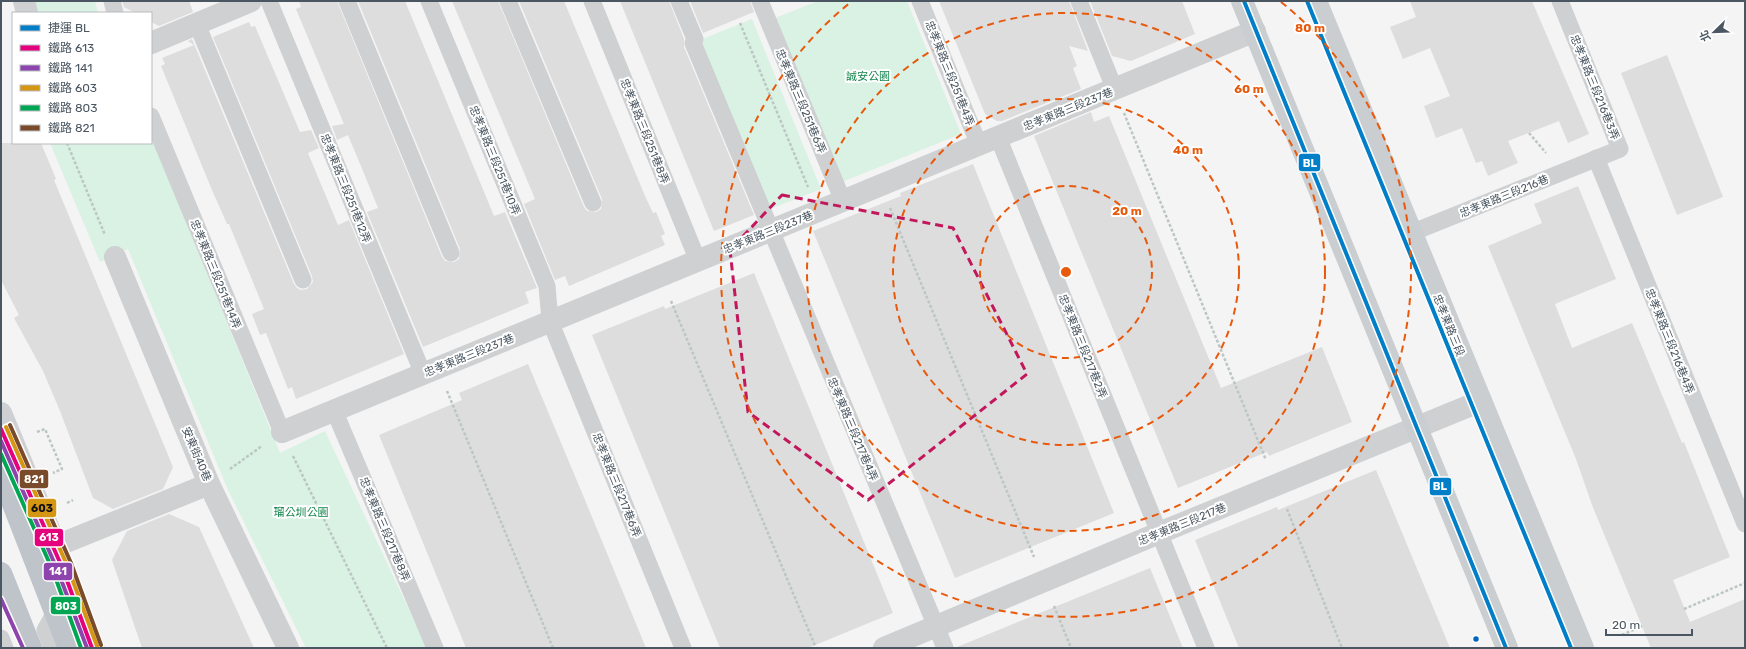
<svg xmlns="http://www.w3.org/2000/svg" width="1746" height="649" viewBox="0 0 1746 649" font-family="Rubik,'Noto Sans TC',sans-serif">
  <rect width="100%" height="100%" fill="#f4f4f4"/>
  <g fill="#d9f2e3">
    <polygon points="34,1 95,1 98,13 37,13"/>
    <polygon points="818,1 907,1 961,134 842,182 775,18"/>
    <polygon points="752,19 821,189 763,212 695,42"/>
    <polygon points="151,135 280,453 325,431 427,648 306,648 228,490 128,249 100,262 50,143 151,143"/>
  </g>
  <g fill="#ddddde">
    <polygon points="122,1 189,1 193,12 159,26 151,22 151,13 135,13 124,7"/>
    <polygon points="299,1 337,1 442,257 445,261 454,262 459,259 460,249 358,1 405,1 494,216 505,212 537,288 525,292 529,303 423,347 367,212 378,208 363,171 348,135 337,140 332,126 344,124 296,9 301,7"/>
    <polygon points="452,1 498,1 584,207 587,211 596,212 601,209 602,199 519,1 564,1 645,196 653,213 656,212 665,234 661,236 665,245 569,286 565,276 555,280 524,204 535,199"/>
    <polygon points="620,1 669,1 684,39 684,47 754,215 714,231"/>
    <polygon points="690,1 750,1 754,12 703,33"/>
    <polygon points="939,1 1069,1 1088,51 1069,46 1077,66 1073,68 1081,89 1002,121 997,121 985,114"/>
    <polygon points="1090,1 1182,1 1195,34 1131,61 1112,56"/>
    <polygon points="1410,1 1532,1 1589,134 1568,143 1559,121 1508,141 1518,163 1488,176 1482,161 1476,163 1462,128 1436,138 1424,106 1450,96 1430,48 1403,59 1390,27 1416,17"/>
    <polygon points="249,22 251,27 255,26 300,132 311,130 319,148 308,153 338,225 349,220 404,354 296,399 292,387 288,389 266,333 260,335 252,314 264,309 229,224 227,224 212,190 161,66 165,64 162,58 194,45 188,41 192,39 294,284 297,288 301,290 307,289 313,282 312,276 213,37"/>
    <polygon points="1667,55 1723,197 1677,215 1621,73"/>
    <polygon points="1091,112 1094,122 1109,116 1221,388 1322,347 1352,422 1269,456 1267,452 1178,488 1034,136"/>
    <polygon points="1,143 41,143 56,179 54,180 173,467 163,489 113,509 93,498 60,411 43,371 14,318 19,315 1,280"/>
    <polygon points="973,164 1114,513 955,578 813,231 901,196 900,193"/>
    <polygon points="1578,186 1616,279 1555,304 1572,348 1632,323 1682,443 1684,442 1730,557 1673,580 1690,622 1745,599 1745,648 1651,648 1592,505 1576,459 1488,246 1542,223 1534,204"/>
    <polygon points="754,273 893,613 808,648 720,648 592,335 664,306 665,309"/>
    <polygon points="528,364 585,500 646,648 466,648 379,435 462,400 459,393"/>
    <polygon points="1376,470 1450,648 1239,648 1195,540 1277,507 1278,510"/>
    <polygon points="169,514 199,527 254,648 142,648 112,560 127,531"/>
    <polygon points="1150,568 1183,648 957,648 957,647"/>
  </g>
  <g fill="none" stroke-linecap="round" stroke-linejoin="round">
    <g stroke="#bcc7c4" stroke-width="2.5" stroke-dasharray="3 2" stroke-linecap="butt">
      <polyline points="740,23 808,187"/>
      <polyline points="1124,113 1266,460"/>
      <polyline points="1529,133 1546,153"/>
      <polyline points="67,143 105,235"/>
      <polyline points="890,208 1034,557"/>
      <polyline points="671,301 816,648"/>
      <polyline points="447,391 553,648"/>
      <polyline points="37,432 45,429 62,469 53,473"/>
      <polyline points="293,456 387,648"/>
      <polyline points="230,469 262,446"/>
      <polyline points="67,503 73,500"/>
      <polyline points="1287,509 1342,648"/>
      <polyline points="1054,606 1071,648"/>
      <polyline points="1684,609 1745,583"/>
      <polyline points="1622,635 1642,626"/>
    </g>
    <g stroke="#ced0d2" stroke-width="17">
      <polyline points="112,1 115,13"/>
      <polyline points="269,1 423,374"/>
      <polyline points="347,1 451,253"/>
      <polyline points="429,1 547,286 550,321 683,648"/>
      <polyline points="508,1 593,203"/>
      <polyline points="592,1 698,261"/>
      <polyline points="679,1 695,39 693,43 945,648"/>
      <polyline points="760,1 843,201"/>
      <polyline points="920,1 979,145"/>
      <polyline points="1079,1 1115,90"/>
      <polyline points="197,24 303,280"/>
      <polyline points="151,116 282,432"/>
      <polyline points="998,137 1206,648"/>
      <polyline points="1596,158 1745,524"/>
      <polyline points="1411,233 1620,149 1560,1"/>
      <polyline points="334,410 435,648"/>
      <polyline points="1,638 5,648"/>
      <polyline points="52,648 45,630 70,585"/>
    </g>
    <g stroke="#ced0d2" stroke-width="22">
      <polyline points="24,1 27,13"/>
      <polyline points="151,43 251,1"/>
      <polyline points="115,257 209,484 288,648"/>
      <polyline points="282,432 1255,31"/>
      <polyline points="56,546 209,484"/>
      <polyline points="884,648 1159,533 1481,401"/>
    </g>
    <polyline stroke="#ced0d4" stroke-width="22" points="1,413 56,546 94,648"/>
    <g stroke="#caced1" stroke-width="22">
      <polyline points="1242,1 1507,648"/>
      <polyline points="1316,1 1583,648"/>
    </g>
    <g stroke="#bec4c9" stroke-width="22">
      <polyline points="1,473 69,648"/>
      <polyline points="1,573 31,648"/>
    </g>
    <defs>
      <polyline id="rail-1" points="1,429 62,567 92,648"/>
      <g id="rail-2">
        <polyline points="1,441 57,569 87,648"/>
        <polyline points="1,599 23,648"/>
      </g>
      <polyline id="rail-3" points="6,427 67,565 97,646"/>
      <polyline id="rail-4" points="1,454 53,571 81,648"/>
      <polyline id="rail-5" points="10,425 71,563 101,645"/>
    </defs>
    <use href="#rail-1" stroke="#fff" stroke-width="7"/>
    <use href="#rail-2" stroke="#fff" stroke-width="7"/>
    <use href="#rail-3" stroke="#fff" stroke-width="7"/>
    <use href="#rail-4" stroke="#fff" stroke-width="7"/>
    <use href="#rail-5" stroke="#fff" stroke-width="7"/>
    <use href="#rail-1" stroke="#e5007d" stroke-width="4"/>
    <use href="#rail-2" stroke="#8e44ad" stroke-width="4"/>
    <use href="#rail-3" stroke="#d49613" stroke-width="4"/>
    <use href="#rail-4" stroke="#00a651" stroke-width="4"/>
    <use href="#rail-5" stroke="#7a4b2a" stroke-width="4"/>
    <defs>
      <g id="metro-1">
        <polyline points="1244,1 1506,648"/>
        <polyline points="1307,1 1571,648"/>
      </g>
    </defs>
    <use href="#metro-1" stroke="#fff" stroke-width="7"/>
    <use href="#metro-1" stroke="#007ec7" stroke-width="4"/>
  </g>
  <path fill="none" stroke="#c2185b" stroke-width="3" stroke-dasharray="8 5" stroke-linejoin="round" d="M782,195L953,228L1027,374L868,500L748,412L730,250Z"/>
  <g fill="none" stroke="#e8590c" stroke-width="2" stroke-dasharray="7 5">
    <circle cx="1066" cy="272" r="86"/>
    <circle cx="1066" cy="272" r="173"/>
    <circle cx="1066" cy="272" r="259"/>
    <path d="M1281 2A345 345 0 1 1 851 2"/>
  </g>
  <circle fill="#0065bd" stroke="#fff" stroke-width="1.5" cx="1476" cy="639" r="3.5"/>
  <g text-anchor="middle" stroke-width="4" stroke-linejoin="round" paint-order="stroke">
    <g font-size="11" fill="#4a5661" stroke="#fff">
      <text transform="translate(950 73) rotate(68)" y="4">忠孝東路三段251巷4弄</text>
      <text transform="translate(1595 87) rotate(68)" y="4">忠孝東路三段216巷3弄</text>
      <text transform="translate(801 101) rotate(67)" y="4">忠孝東路三段251巷6弄</text>
      <text transform="translate(1068 109) rotate(-22)" y="4">忠孝東路三段237巷</text>
      <text transform="translate(645 131) rotate(68)" y="4">忠孝東路三段251巷8弄</text>
      <text transform="translate(495 160) rotate(68)" y="4">忠孝東路三段251巷10弄</text>
      <text transform="translate(346 188) rotate(68)" y="4">忠孝東路三段251巷12弄</text>
      <text transform="translate(1504 196) rotate(-22)" y="4">忠孝東路三段216巷</text>
      <text transform="translate(768 232) rotate(-22)" y="4">忠孝東路三段237巷</text>
      <text transform="translate(216 274) rotate(68)" y="4">忠孝東路三段251巷14弄</text>
      <text transform="translate(1449 325) rotate(68)" y="4">忠孝東路三段</text>
      <text transform="translate(1670 341) rotate(68)" y="4">忠孝東路三段216巷4弄</text>
      <text transform="translate(1083 346) rotate(68)" y="4">忠孝東路三段217巷2弄</text>
      <text transform="translate(469 355) rotate(-22)" y="4">忠孝東路三段237巷</text>
      <text transform="translate(853 429) rotate(67)" y="4">忠孝東路三段217巷4弄</text>
      <text transform="translate(197 454) rotate(67)" y="4">安東街40巷</text>
      <text transform="translate(617 485) rotate(68)" y="4">忠孝東路三段217巷6弄</text>
      <text transform="translate(1182 524) rotate(-22)" y="4">忠孝東路三段217巷</text>
      <text transform="translate(385 529) rotate(67)" y="4">忠孝東路三段217巷8弄</text>
    </g>
    <g font-size="11" fill="#17864f" stroke="#fff">
      <text x="868" y="80">誠安公園</text>
      <text x="301" y="516">瑠公圳公園</text>
    </g>
  </g>
  <circle cx="1066" cy="272" r="6" fill="#e8590c" stroke="#fff" stroke-width="2"/>
  <g font-size="12" text-anchor="middle" font-weight="bold" fill="#e8590c" stroke="#fff" stroke-width="4" stroke-linejoin="round" paint-order="stroke">
    <text x="1310" y="32">80 m</text>
    <text x="1249" y="93">60 m</text>
    <text x="1188" y="154">40 m</text>
    <text x="1127" y="215">20 m</text>
  </g>
  <g stroke="#fff" stroke-width="1.5">
    <rect x="1298" y="153" width="23" height="19" rx="4" fill="#007ec7"/>
    <rect x="19" y="469" width="30" height="20" rx="4" fill="#7a4b2a"/>
    <rect x="1429" y="477" width="23" height="19" rx="4" fill="#007ec7"/>
    <rect x="27" y="498" width="30" height="20" rx="4" fill="#d49613"/>
    <rect x="34" y="528" width="30" height="19" rx="4" fill="#e5007d"/>
    <rect x="43" y="562" width="30" height="19" rx="4" fill="#8e44ad"/>
    <rect x="50" y="596" width="31" height="19" rx="4" fill="#00a651"/>
  </g>
  <g font-size="11" text-anchor="middle" font-weight="bold" fill="#fff">
    <text x="1310" y="167">BL</text>
    <text x="34" y="483">821</text>
    <text x="1440" y="490">BL</text>
    <text x="49" y="541">613</text>
    <text x="58" y="575">141</text>
    <text x="66" y="610">803</text>
  </g>
  <g font-size="11" text-anchor="middle" font-weight="bold" fill="#111">
    <text x="42" y="512">603</text>
  </g>
  <rect width="1746" height="649" fill="none" stroke="#4a5661" stroke-width="4"/>
  <rect x="12" y="12" width="140" height="132" fill="#ffffff" stroke="#b7bbc0"/>
  <rect x="20" y="25" width="20" height="6" fill="#007ec7" stroke="#b7bbc0"/>
  <text x="48" y="32" font-size="12" fill="#4a5661">捷運 BL</text>
  <rect x="20" y="45" width="20" height="6" fill="#e5007d" stroke="#b7bbc0"/>
  <text x="48" y="52" font-size="12" fill="#4a5661">鐵路 613</text>
  <rect x="20" y="65" width="20" height="6" fill="#8e44ad" stroke="#b7bbc0"/>
  <text x="48" y="72" font-size="12" fill="#4a5661">鐵路 141</text>
  <rect x="20" y="85" width="20" height="6" fill="#d49613" stroke="#b7bbc0"/>
  <text x="48" y="92" font-size="12" fill="#4a5661">鐵路 603</text>
  <rect x="20" y="105" width="20" height="6" fill="#00a651" stroke="#b7bbc0"/>
  <text x="48" y="112" font-size="12" fill="#4a5661">鐵路 803</text>
  <rect x="20" y="125" width="20" height="6" fill="#7a4b2a" stroke="#b7bbc0"/>
  <text x="48" y="132" font-size="12" fill="#4a5661">鐵路 821</text>
  <g transform="translate(1714 32) rotate(247)" stroke="#ffffff" stroke-width="3" paint-order="stroke">
  <path d="M0-3L7 15L0 10L-7 15Z" fill="#4a5661"/>
  <text y="-6" font-size="11" font-weight="bold" text-anchor="middle" fill="#4a5661">北</text>
  </g>
  <path d="M1606 629v6h86v-6" fill="none" stroke="#4a5661" stroke-width="2"/>
  <text x="1612" y="629" font-size="12" fill="#4a5661" stroke="#ffffff" stroke-width="3" paint-order="stroke">20 m</text>
</svg>
